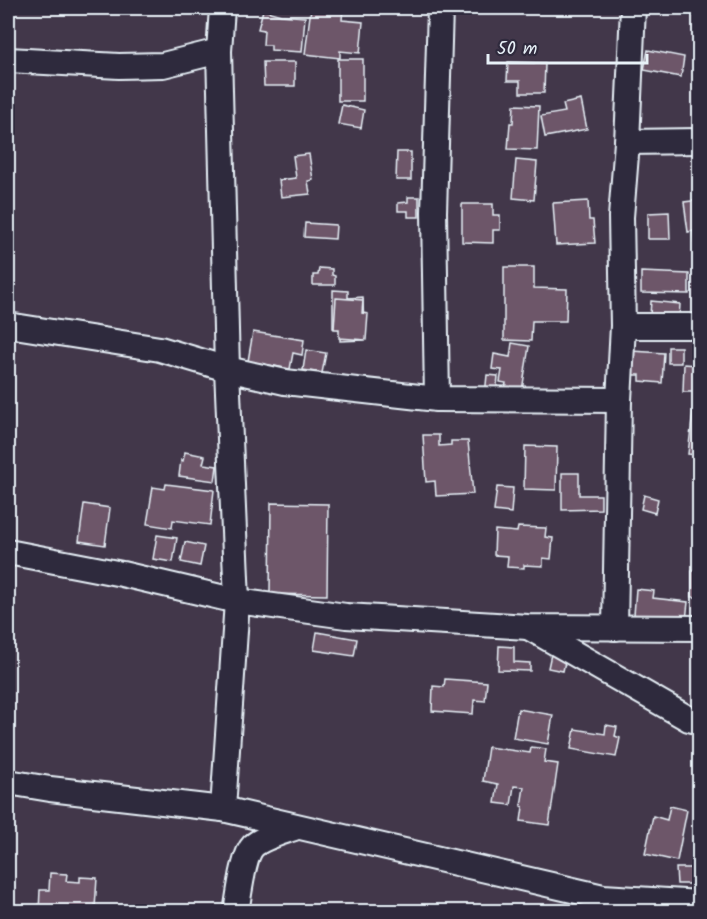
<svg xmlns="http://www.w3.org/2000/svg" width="707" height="919" viewBox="0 0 707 919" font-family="Kalam,sans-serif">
  <rect width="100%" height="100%" fill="#42374a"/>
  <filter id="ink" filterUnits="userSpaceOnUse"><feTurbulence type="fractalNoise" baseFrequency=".0167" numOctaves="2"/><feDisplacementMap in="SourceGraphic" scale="12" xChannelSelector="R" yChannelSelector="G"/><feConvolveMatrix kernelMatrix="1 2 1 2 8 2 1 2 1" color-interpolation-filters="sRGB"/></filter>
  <g filter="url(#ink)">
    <g fill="#6d5669" stroke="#e8f1f8" stroke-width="1.5">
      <polygon points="311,8 343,8 342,20 363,22 360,53 340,51 340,58 305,54"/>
      <polygon points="263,10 281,15 305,17 302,52 271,50 271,45 263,45 264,30 258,29"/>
      <polygon points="648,50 684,57 681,77 644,70"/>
      <rect x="338" y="59" width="25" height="42"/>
      <polygon points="263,62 295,62 295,86 264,86"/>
      <polygon points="508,62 545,63 544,93 520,93 520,81 507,81"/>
      <polygon points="581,100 587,129 545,137 541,116 565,112 563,104"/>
      <polygon points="342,105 364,110 361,128 338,124"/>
      <polygon points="514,105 539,106 537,150 508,149 510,123 513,123"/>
      <polygon points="397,152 411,152 411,180 396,180"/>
      <polygon points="309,154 313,180 308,181 310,194 281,197 279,180 296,178 293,156"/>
      <polygon points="516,160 537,162 534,200 513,198"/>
      <polygon points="408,197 419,197 419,217 408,217 408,211 398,211 398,203 408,202"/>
      <polygon points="700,200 700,241 694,242 693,231 688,232 684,202"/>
      <polygon points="588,201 589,220 593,220 595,243 556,245 553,203"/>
      <polygon points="462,204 493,204 493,215 500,215 500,230 493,230 493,243 462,242"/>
      <polygon points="669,212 670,239 648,239 648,213"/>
      <polygon points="305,223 336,225 335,239 304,237"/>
      <polygon points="504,267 534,267 534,288 567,289 566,321 532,321 531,341 504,340"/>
      <polygon points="319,268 332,269 332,275 335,276 335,285 313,285 313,275 318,275"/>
      <polygon points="641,272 689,274 689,294 641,293"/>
      <polygon points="333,290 348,291 348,298 363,297 364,340 340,341 340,329 333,328"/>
      <polygon points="336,298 363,300 362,313 368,314 366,340 339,338 339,329 334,329"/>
      <polygon points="651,301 680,304 679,319 650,315"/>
      <polygon points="253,332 304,340 302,355 293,353 290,369 248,361"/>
      <polygon points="512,343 529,346 521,397 504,394 506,383 500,382 502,370 492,369 494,354 510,357"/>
      <rect x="668" y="347" width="13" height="16"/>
      <polygon points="306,350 326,353 322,373 303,370"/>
      <polygon points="631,351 664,353 662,383 640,381 640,375 630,375"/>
      <polygon points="696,355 700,355 700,403 694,403 695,392 683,392 684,364 696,365"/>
      <polygon points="487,375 498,376 496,396 485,395"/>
      <polygon points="693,411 700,412 698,455 688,454"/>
      <polygon points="423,435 439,435 439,446 451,445 451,441 468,441 473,494 436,496 435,481 426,482"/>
      <polygon points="525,446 557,447 556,490 524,489"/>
      <polygon points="185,452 205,456 203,464 217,466 215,481 179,476 181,460 183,461"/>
      <polygon points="562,473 579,473 579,495 601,495 601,509 562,510"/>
      <polygon points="166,484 214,490 210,525 173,520 172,528 147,524 153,487 165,489"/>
      <polygon points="497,487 513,488 511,513 494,511"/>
      <polygon points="644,495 658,499 655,513 641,509"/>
      <polygon points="271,503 328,504 327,595 270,594"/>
      <polygon points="84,504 110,508 105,545 79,541"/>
      <polygon points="518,527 546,528 545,537 553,538 551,559 543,558 543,566 524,565 524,568 507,567 508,556 494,555 495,530 517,532"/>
      <polygon points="157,535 177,538 173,562 153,559"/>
      <polygon points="185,542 204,546 200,566 181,562"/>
      <rect x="692" y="571" width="8" height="26"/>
      <polygon points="636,589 654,591 653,598 688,602 686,620 634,615"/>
      <polygon points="317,632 357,639 354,656 314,650"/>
      <polygon points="499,646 514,647 514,662 530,663 530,671 498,670"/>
      <polygon points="551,654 566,657 563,671 548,668"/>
      <polygon points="445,679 487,682 485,701 474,700 473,714 432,711 433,686 444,687"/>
      <polygon points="518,709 553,715 548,744 513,738"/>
      <polygon points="606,725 617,727 615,736 620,738 616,757 571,749 575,729 605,734"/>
      <polygon points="488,747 530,753 531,747 546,749 544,762 558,764 549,825 521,821 523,807 521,806 524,787 514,786 511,805 495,803 498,784 483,781"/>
      <polygon points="670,806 687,810 677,861 645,854 653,816 667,820"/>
      <polygon points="676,868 692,868 693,884 677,884"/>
      <polygon points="50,873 67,874 66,881 80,882 80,877 97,878 95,908 98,909 98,912 39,912 40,890 49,890"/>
    </g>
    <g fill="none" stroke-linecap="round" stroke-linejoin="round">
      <defs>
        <g id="minor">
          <polyline points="222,8 219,51 227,369 237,601 223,809"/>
          <polyline points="8,60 119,66 163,65 219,51"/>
          <polyline points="627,142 700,141"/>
          <polyline points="8,325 160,349 227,369 285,382 437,399 619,400"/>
          <polyline points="623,326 700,326"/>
          <polyline points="437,399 434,212 440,8"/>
          <polyline points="8,552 122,574 237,601 346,616 528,627 700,628"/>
          <polyline points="530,628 689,719 700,722"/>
          <polyline points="615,628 619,400 623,326 621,217 627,142 633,8"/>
          <polyline points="8,782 50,789 223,809 603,897 700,903"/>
          <path d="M236,912C239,897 243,856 253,846C263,837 284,832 297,827"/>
        </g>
      </defs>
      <use href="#minor" stroke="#e8f1f8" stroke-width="28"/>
      <use href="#minor" stroke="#2f2a3d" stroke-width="24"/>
    </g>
  </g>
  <rect width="707" height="919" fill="none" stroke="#2f2a3d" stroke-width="30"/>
  <rect x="15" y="15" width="677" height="889" fill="none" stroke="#e8f1f8" stroke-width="2" filter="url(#ink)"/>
  <path d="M488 54v9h159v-9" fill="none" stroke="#e8f1f8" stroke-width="3"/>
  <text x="497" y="54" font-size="18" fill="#e8f1f8" stroke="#2f2a3d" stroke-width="4.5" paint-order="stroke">50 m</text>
</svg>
